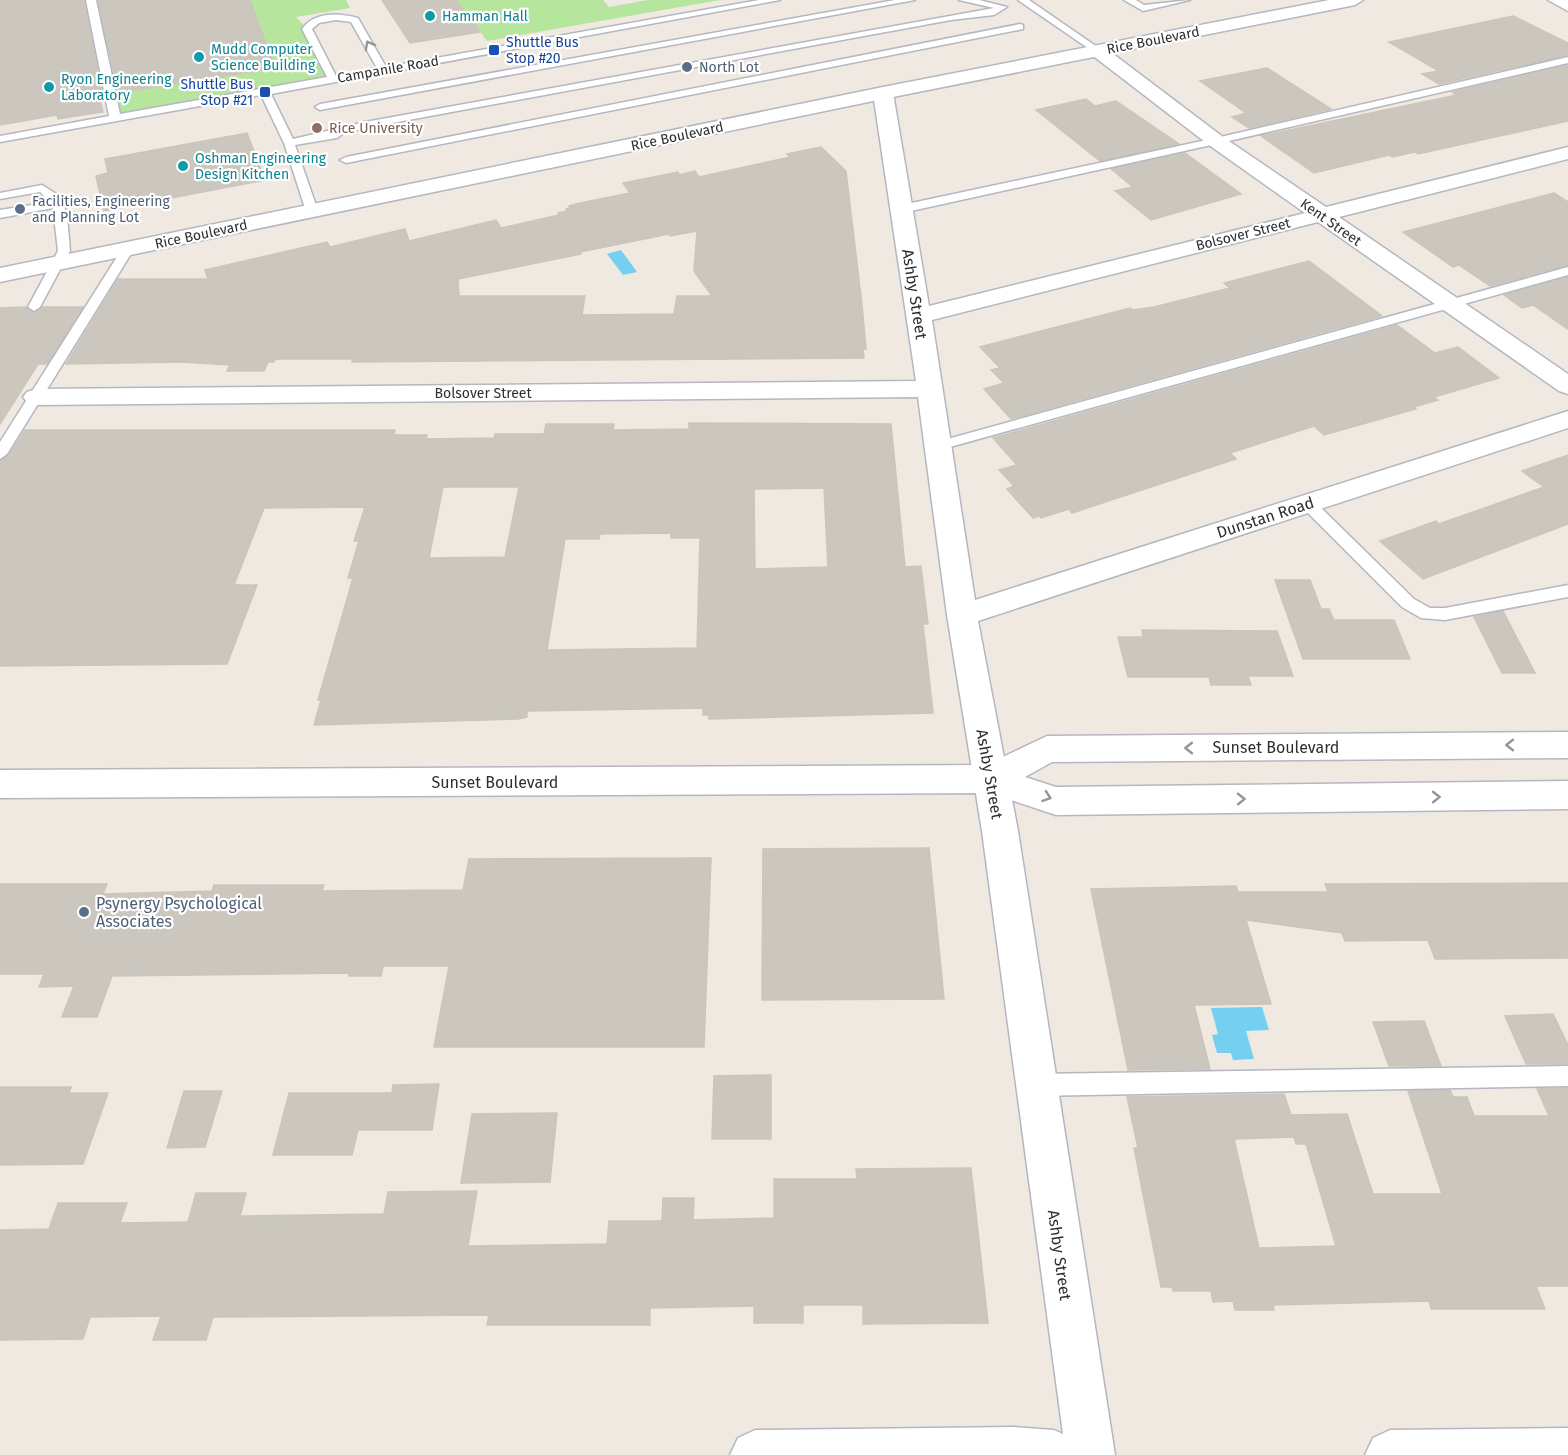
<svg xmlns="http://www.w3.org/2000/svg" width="1568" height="1455" viewBox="0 0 1568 1455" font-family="'Fira Sans',sans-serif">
  <rect width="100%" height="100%" fill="#efe9e1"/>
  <g fill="#b6e59e">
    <polygon points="175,0 346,0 350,8 296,17 307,29 333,79 115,118 110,94 274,68 259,22 100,48 95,21 115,9"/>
    <polygon points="457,0 603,0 609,7 648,0 720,0 487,41"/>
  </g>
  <g fill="#75cff0">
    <polygon points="621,250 637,272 623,275 607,254"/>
    <polygon points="1262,1007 1269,1030 1246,1031 1254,1059 1233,1060 1231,1053 1217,1053 1212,1035 1218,1034 1211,1008"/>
  </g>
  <g fill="#cbc7bf" stroke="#cbc5ba" stroke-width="1.5" fill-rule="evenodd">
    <polygon points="0,0 84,0 103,96 99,96 103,112 58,119 57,115 0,125"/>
    <polygon points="98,0 250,0 275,68 118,93"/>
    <polygon points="382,0 456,0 480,32 410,43"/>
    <polygon points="1513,16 1568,43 1568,55 1439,84 1422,74 1439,71 1389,42"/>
    <polygon points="1568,65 1568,121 1418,154 1415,152 1392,157 1389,155 1314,173 1261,136 1457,95 1452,92"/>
    <polygon points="1267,68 1331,109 1249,128 1232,117 1246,113 1200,81"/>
    <polygon points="1086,99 1095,106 1116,101 1179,144 1100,161 1036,110"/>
    <polygon points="247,133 265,180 104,211 96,176 108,173 105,159"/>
    <path d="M821,147L846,171L862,305L866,349H863L864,358L352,362L353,359H275L274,362H268L264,371H227L230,365L182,362L66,364L118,279H208L205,270L327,242L330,247L405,229L409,241L496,220L501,228L559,215L558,213L567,211L566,209L570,208L569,206L580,203L630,193L623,183L678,172L679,175L695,171L699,177L790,157L787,154ZM697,231L694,271L712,296H677L674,314L582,315L585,296H459L458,279L581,254L580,252L669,234L670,236Z"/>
    <polygon points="1185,153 1241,194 1151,220 1115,191 1133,187 1111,169"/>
    <polygon points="1554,193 1568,202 1568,265 1490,286 1459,265 1453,267 1403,232"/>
    <polygon points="1309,261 1382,316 1011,419 984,389 1004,383 991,370 1000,368 980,347 1130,308 1133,310 1154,307 1230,288 1224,283"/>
    <polygon points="1568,277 1568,329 1533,305 1522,308 1504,295"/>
    <polygon points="26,307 35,313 42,307 83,307 47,364 38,364 0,424 0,308"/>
    <polygon points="1397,325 1435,353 1458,347 1499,378 1434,397 1438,400 1414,407 1416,409 1324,435 1314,426 1230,453 1236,459 1072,513 1069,509 1041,518 1039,516 1033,518 1007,489 1014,486 999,470 1017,465 993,438"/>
    <path d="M689,423L891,424L905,567L921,566L928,624H923L933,713L709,719V715H703V708L527,711V717L518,719L314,725L321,700H318L353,578H348L359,541H354L365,507L264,508L234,585H257L227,664L0,666V461L9,455L25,430H395L394,435H427L426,439L494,438L495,434H544L546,424H614L613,430L689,429ZM443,487H519L505,557L429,558ZM824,488L828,567L755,569L754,489ZM671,533V538H700L697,648L547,650L565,539H599L600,534Z"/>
    <polygon points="1568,455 1568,524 1423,579 1380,541 1436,521 1439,524 1544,487 1522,471"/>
    <polygon points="1275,580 1310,580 1321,609 1329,609 1334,620 1394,620 1410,659 1303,659"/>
    <polygon points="1503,611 1535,673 1502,673 1474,617"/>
    <polygon points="1142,630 1277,631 1293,676 1248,676 1251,685 1211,685 1209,677 1128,677 1118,637 1143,637"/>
    <polygon points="929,848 944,999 762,1000 763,849"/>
    <polygon points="711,858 704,1047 434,1047 449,966 383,966 381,976 349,976 349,973 112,976 97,1017 62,1017 74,986 39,987 44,974 0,974 0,884 107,884 103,894 212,891 214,885 324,885 322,891 463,890 469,859"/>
    <polygon points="1568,883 1568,958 1435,959 1428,940 1345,941 1342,933 1246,920 1271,1004 1194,1005 1210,1069 1128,1070 1091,889 1236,886 1238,892 1328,892 1325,884"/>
    <polygon points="1553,1014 1568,1045 1568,1064 1526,1064 1505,1016"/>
    <polygon points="1424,1021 1441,1066 1389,1066 1373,1022"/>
    <polygon points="771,1075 771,1139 712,1139 714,1076"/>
    <polygon points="439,1084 432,1130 358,1130 352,1155 273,1155 289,1093 392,1093 393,1085"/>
    <polygon points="0,1087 71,1087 69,1093 108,1093 83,1164 0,1165"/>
    <path d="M1568,1088V1286H1536L1545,1309H1431L1429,1301L1273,1305L1274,1310H1235L1233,1301L1213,1302L1211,1291H1173L1172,1287H1161L1134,1148H1138L1127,1097L1284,1094L1291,1115L1347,1114L1373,1194H1442L1408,1091L1450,1090L1453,1097H1467L1474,1116H1549L1537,1089ZM1294,1137L1296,1144H1306L1336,1246L1259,1248L1234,1139Z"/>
    <polygon points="184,1091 222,1091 205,1147 167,1148"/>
    <polygon points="557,1113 550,1182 461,1183 472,1114"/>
    <polygon points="971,1168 988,1323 863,1324 863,1305 803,1305 803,1323 754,1323 754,1306 650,1308 650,1325 487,1325 489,1315 213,1317 206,1340 153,1340 161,1316 90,1317 83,1339 0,1340 0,1230 49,1229 58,1203 127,1203 120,1223 188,1222 196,1193 246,1193 240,1216 384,1214 388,1192 477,1191 468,1246 607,1244 609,1221 662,1221 663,1198 694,1198 693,1220 774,1218 774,1179 857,1179 856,1169"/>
  </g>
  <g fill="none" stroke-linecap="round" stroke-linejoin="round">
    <defs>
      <g id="lane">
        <path d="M86,0H96L120,114L327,77L302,29C315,11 339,13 358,18L386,67L759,0H780L271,94L293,139L365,122L994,8L959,0H979L1007,7L994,15L951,20L365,128L342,134L337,138L295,145L318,211L312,215L306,211L284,143L261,95L0,142V136L109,116ZM336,20L351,22L377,68L336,76L312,29L319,23Z"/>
        <polygon points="895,0 915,0 320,110 315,107 320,104"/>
        <polygon points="1018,0 1029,0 1103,51 1095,53"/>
        <polygon points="1124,0 1136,0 1144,5 1190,0 1143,11"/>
        <polygon points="1020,24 1023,25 1023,29 346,163 340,160 346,157"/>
        <polygon points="1568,57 1568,63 1216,144 902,213 896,209 902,205 1216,138"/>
        <polygon points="42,185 61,197 67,215 70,251 40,307 34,311 28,307 58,251 53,208 0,218 0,210 50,202 40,192 0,199 0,193"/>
        <polygon points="128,245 134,249 7,454 0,459 0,442 122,249"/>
        <polygon points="1568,267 1568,275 943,449 938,451 931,446 933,443"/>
        <polygon points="1307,498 1312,499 1414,599 1430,608 1445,608 1568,585 1568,597 1445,620 1421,618 1402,607 1302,507 1299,503"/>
        <polygon points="1568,1066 1568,1086 1035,1096 1027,1092 1024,1085 1027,1078 1035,1074"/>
      </g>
      <g id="street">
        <polygon points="1098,46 1104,47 1223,137 1326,207 1568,147 1568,159 1339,217 1568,374 1568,394 1559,391 1318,222 932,320 975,600 1568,411 1568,428 978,621 1018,831 1115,1455 730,1455 738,1438 755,1430 1014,1427 1054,1430 1063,1434 982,831 947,615 918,397 36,405 27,402 23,397 27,392 36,389 916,381 873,93 883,87 893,93 929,306 1305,213 1209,145 1092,55 1089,51"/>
        <polygon points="1568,1428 1568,1455 1365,1455 1373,1438 1390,1430"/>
      </g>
      <g id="secondary">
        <polygon points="1329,0 1363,0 1355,5 883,99 0,282 0,268 883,87"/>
        <polygon points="1548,0 1568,0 1568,11"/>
        <polygon points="1568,732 1568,758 1052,762 1025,777 1056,787 1568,781 1568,809 1056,815 990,793 0,798 0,770 986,765 1047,736"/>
      </g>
    </defs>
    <use href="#lane" stroke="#b4b7c1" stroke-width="3"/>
    <use href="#street" stroke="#b4b7c1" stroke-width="3"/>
    <use href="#secondary" stroke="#b4b7c1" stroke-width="3"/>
    <use href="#lane" fill="#fff" fill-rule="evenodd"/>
    <use href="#street" fill="#fff" fill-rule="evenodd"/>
    <use href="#secondary" fill="#fff" fill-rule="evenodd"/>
  </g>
  <defs><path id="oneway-chevron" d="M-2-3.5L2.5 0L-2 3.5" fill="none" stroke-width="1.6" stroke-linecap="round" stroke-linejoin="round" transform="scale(1.5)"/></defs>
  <g stroke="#969696">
    <use href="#oneway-chevron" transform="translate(369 45) rotate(-119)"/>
    <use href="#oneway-chevron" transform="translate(1510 745) rotate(180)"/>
    <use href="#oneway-chevron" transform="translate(1189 748) rotate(180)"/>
    <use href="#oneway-chevron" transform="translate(1047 797) rotate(19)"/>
    <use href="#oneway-chevron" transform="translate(1436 797) rotate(-1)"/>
    <use href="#oneway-chevron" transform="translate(1241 799) rotate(-1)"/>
  </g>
  <g fill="#0f9aa8" stroke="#fff" stroke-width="2">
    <circle cx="430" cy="16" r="6"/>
    <circle cx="199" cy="57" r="6"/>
    <circle cx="49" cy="87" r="6"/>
    <circle cx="183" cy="166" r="6"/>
  </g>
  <g fill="#1a4fb4" stroke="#fff" stroke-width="2">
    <rect x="488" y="44" width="12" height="12" rx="3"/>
    <rect x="259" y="86" width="12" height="12" rx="3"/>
  </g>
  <g fill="#5c6f8a" stroke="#fff" stroke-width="2">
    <circle cx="687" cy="67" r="6"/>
    <circle cx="20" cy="209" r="6"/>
    <circle cx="84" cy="912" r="6"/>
  </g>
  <circle fill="#8d6e63" stroke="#fff" stroke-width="2" cx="317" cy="128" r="6"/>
  <g text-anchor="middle" stroke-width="4.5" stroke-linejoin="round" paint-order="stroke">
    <g font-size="14" fill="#0d838f" stroke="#fff" text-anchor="start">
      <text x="442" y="21">Hamman Hall</text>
      <text x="211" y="54">Mudd Computer<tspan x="211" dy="16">Science Building</tspan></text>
      <text x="61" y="84">Ryon Engineering<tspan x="61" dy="16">Laboratory</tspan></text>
      <text x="195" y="163">Oshman Engineering<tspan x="195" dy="16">Design Kitchen</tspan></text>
    </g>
    <g font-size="14" fill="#2e2e2e" stroke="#fff">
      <text transform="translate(1153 40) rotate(-11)" y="5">Rice Boulevard</text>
      <text transform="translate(388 69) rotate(-10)" y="5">Campanile Road</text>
      <text transform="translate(677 136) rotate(-12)" y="5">Rice Boulevard</text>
      <text transform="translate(1331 222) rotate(35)" y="5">Kent Street</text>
      <text transform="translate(201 234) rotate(-12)" y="5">Rice Boulevard</text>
      <text transform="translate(1243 234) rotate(-14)" y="5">Bolsover Street</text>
      <text x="483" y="398">Bolsover Street</text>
    </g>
    <g font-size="14" fill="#164399" stroke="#fff" text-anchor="start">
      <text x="506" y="47">Shuttle Bus<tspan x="506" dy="16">Stop #20</tspan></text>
      <text x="253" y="89" text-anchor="end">Shuttle Bus<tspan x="253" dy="16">Stop #21</tspan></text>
    </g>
    <g font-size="14" fill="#4e5e75" stroke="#fff" text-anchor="start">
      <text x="699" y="72">North Lot</text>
      <text x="32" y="206">Facilities, Engineering<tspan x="32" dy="16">and Planning Lot</tspan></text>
    </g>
    <g font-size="14" fill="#785e54" stroke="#fff" text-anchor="start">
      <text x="329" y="133">Rice University</text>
    </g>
    <g font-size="16" fill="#2e2e2e" stroke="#fff">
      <text transform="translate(915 294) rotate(81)" y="6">Ashby Street</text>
      <text transform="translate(1265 517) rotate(-18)" y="6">Dunstan Road</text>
      <text x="1276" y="753">Sunset Boulevard</text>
      <text transform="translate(990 774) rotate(80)" y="6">Ashby Street</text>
      <text x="495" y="788">Sunset Boulevard</text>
      <text transform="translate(1060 1255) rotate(82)" y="6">Ashby Street</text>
    </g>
    <g font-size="16" fill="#4e5e75" stroke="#fff" text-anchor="start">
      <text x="96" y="909">Psynergy Psychological<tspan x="96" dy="18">Associates</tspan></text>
    </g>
  </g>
</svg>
